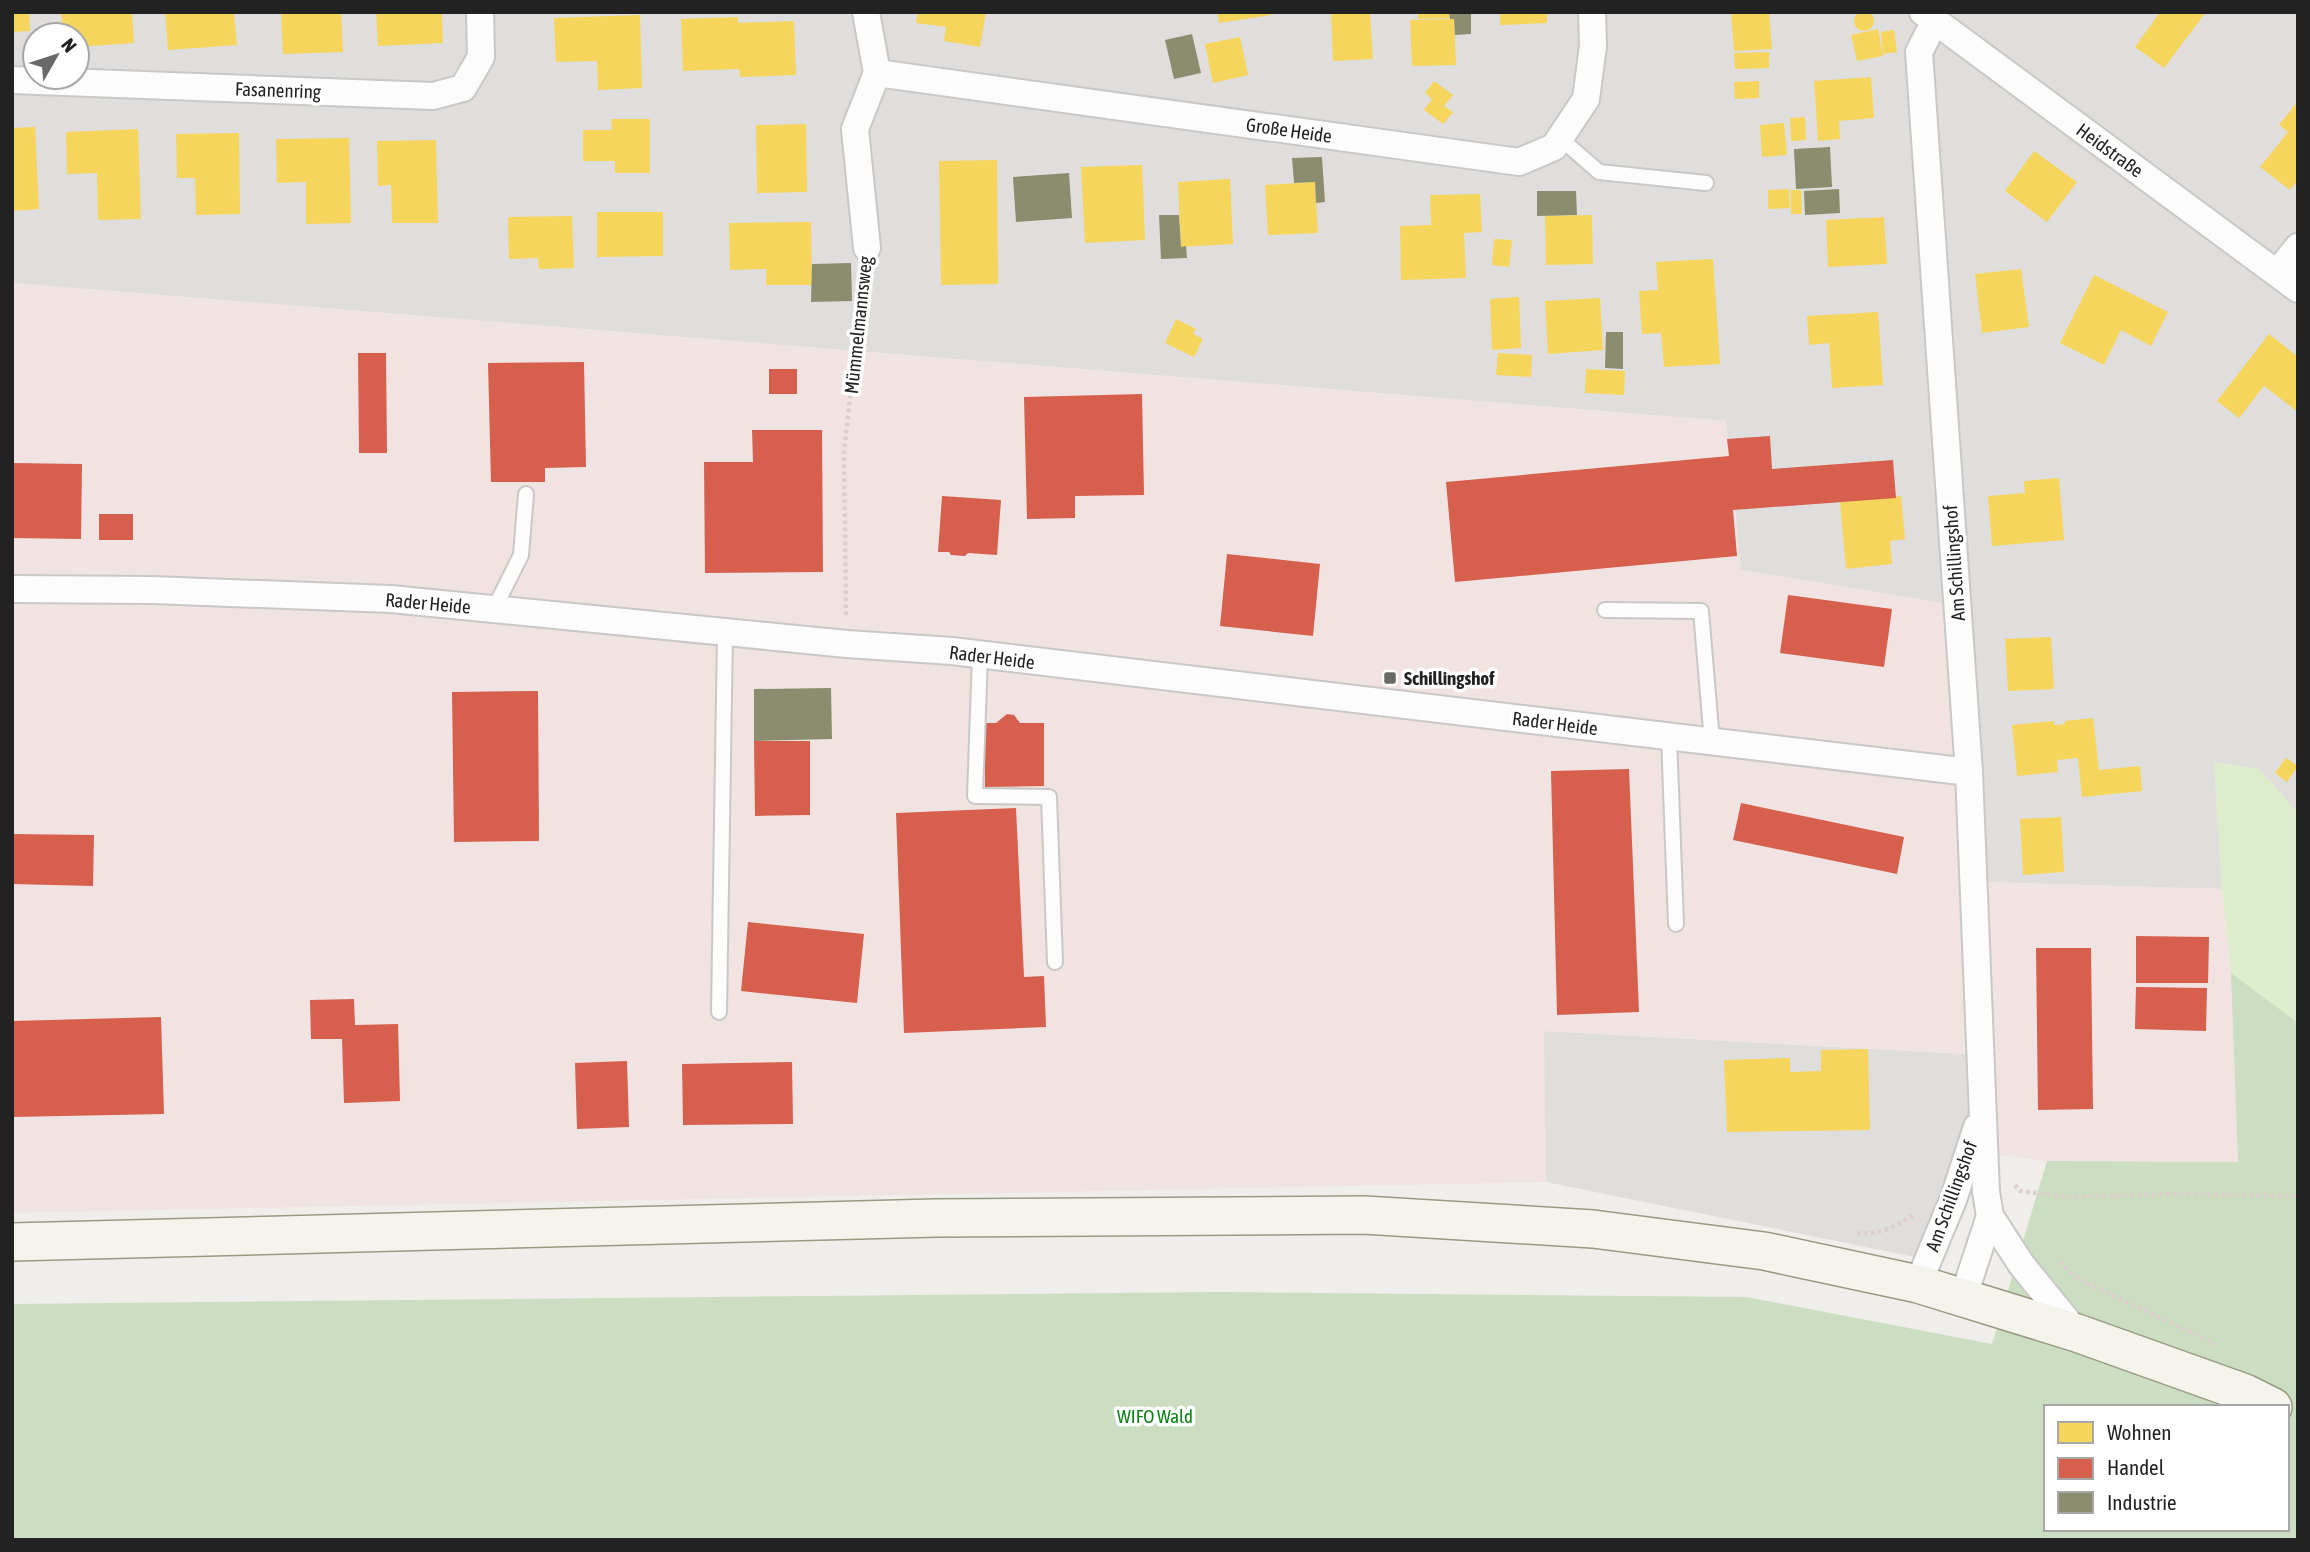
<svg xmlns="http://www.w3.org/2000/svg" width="2310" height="1552" viewBox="0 0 2310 1552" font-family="'Asap Condensed',sans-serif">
  <rect width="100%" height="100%" fill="#f0eeeb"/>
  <g fill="#dfdedc" fill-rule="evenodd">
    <path d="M12,12H2298V813L2259,769L2214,762L2222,889L1982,882L1966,607L1741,570L1726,421L12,283ZM35,35H77V77H35Z"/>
    <polygon points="1543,1031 1967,1054 1971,1111 1915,1257 1546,1182"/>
  </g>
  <polygon fill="#f1e3e1" points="12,283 1726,421 1741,570 1966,607 1982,882 2222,889 2231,973 2238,1162 2048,1161 1956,1150 1971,1111 1967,1054 1544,1031 1546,1182 12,1213"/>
  <polygon fill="#ddeccb" points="2214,762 2259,769 2298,813 2298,1023 2231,973 2222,889"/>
  <path fill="#cbdec1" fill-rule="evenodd" d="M2231,973L2298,1023V1540H12V1304L1219,1292L1746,1297L1992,1344L2047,1161L2238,1162ZM2046,1407H2287V1529H2046Z"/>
  <g fill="#f6d55c">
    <circle cx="1864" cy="21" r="10"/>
    <polygon points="12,12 29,12 30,31 12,32"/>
    <polygon points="61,12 132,12 134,43 77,47 77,35 63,35"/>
    <polygon points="165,12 234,12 237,45 168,50"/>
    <polygon points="281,12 341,12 343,52 283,54"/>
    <polygon points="376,12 442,12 443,43 378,46"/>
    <polygon points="918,12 986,12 980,47 944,41 946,27 916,23"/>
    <polygon points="1217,12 1271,12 1271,15 1219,23"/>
    <polygon points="1331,12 1370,12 1373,59 1333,61"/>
    <polygon points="1418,12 1449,12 1450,18 1418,19"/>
    <polygon points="1500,12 1547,12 1547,23 1500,25"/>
    <polygon points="1731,12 1769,12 1772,49 1734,51"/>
    <polygon points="2160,12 2206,12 2164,68 2135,47"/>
    <polygon points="640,15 642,88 598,90 597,61 556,62 554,18"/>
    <polygon points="738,17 738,23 794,21 796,75 740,77 739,69 683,71 681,19"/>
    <polygon points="1454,19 1456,65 1412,66 1410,20"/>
    <polygon points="1878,29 1883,56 1857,61 1851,35"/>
    <polygon points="1894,30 1897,52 1883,54 1881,32"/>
    <polygon points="1240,37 1248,75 1213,83 1205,44"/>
    <polygon points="1769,52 1769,68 1735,69 1734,53"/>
    <polygon points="1871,77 1874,118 1839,121 1840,139 1818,141 1814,81"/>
    <polygon points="1434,81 1453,95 1444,106 1453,112 1443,124 1424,110 1432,99 1425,93"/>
    <polygon points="1759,81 1759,98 1735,99 1734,82"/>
    <polygon points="2298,101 2298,180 2290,190 2260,167 2288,132 2279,125"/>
    <polygon points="1805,117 1806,140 1791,141 1790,118"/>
    <polygon points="611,119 650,119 650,173 615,173 615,161 583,161 583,130 612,130"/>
    <polygon points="1784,123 1787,155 1762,157 1760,125"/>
    <polygon points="806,124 807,192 757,193 756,125"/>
    <polygon points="35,127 39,209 12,211 12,128"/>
    <polygon points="138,129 141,219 98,220 97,173 67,174 66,132"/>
    <polygon points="239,133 240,214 196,215 195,178 177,178 176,134"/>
    <polygon points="349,138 351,223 306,224 306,182 277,183 276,139"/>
    <polygon points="436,140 438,223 392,223 391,185 378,186 377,141"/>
    <polygon points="2034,151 2077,182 2047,222 2005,191"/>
    <polygon points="997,160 998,284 941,285 939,161"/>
    <polygon points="1142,165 1145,240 1085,243 1081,167"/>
    <polygon points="1230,179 1233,244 1181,247 1178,182"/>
    <polygon points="1315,182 1318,233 1268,235 1265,185"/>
    <polygon points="1789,189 1790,208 1768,209 1768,190"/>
    <polygon points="1791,190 1801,190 1802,214 1791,214"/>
    <polygon points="1480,194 1482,232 1464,233 1466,278 1401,280 1400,226 1431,225 1430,195"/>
    <polygon points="597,212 663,212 663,256 597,257"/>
    <polygon points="1592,215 1593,264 1546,265 1545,216"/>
    <polygon points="572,216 574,268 539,269 538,258 509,259 508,217"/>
    <polygon points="1884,217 1887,264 1828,267 1826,220"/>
    <polygon points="811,222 812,285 766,285 766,269 730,270 729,223"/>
    <polygon points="1494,239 1512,240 1509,267 1492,265"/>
    <polygon points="1713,259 1720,364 1664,367 1661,333 1642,334 1639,291 1658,290 1656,262"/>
    <polygon points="2021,269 2029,327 1982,333 1975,274"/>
    <polygon points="2094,275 2168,312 2151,346 2121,330 2104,365 2060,343"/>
    <polygon points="1519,297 1521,348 1492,350 1490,299"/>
    <polygon points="1600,298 1603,350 1548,354 1545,301"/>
    <polygon points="1878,312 1883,385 1832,388 1829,343 1809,345 1807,316"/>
    <polygon points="1176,319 1196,329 1193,334 1203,339 1194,357 1165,343"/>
    <polygon points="2269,334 2298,357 2298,412 2264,386 2239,418 2217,401"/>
    <polygon points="1498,353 1532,355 1531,377 1496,375"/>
    <polygon points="1586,369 1625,371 1624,395 1585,393"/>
    <polygon points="2059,478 2064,540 1992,546 1988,496 2025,493 2024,481"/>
    <polygon points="1901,496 1905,539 1890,541 1892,564 1846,569 1840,502"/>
    <polygon points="2051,637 2054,689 2008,691 2005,639"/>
    <polygon points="2093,718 2099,770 2140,766 2142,791 2082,797 2078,758 2057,760 2058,772 2017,776 2012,725 2054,721 2054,725 2065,724 2065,721"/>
    <polygon points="2286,758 2298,766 2287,782 2275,773"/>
    <polygon points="2061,817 2064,872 2023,875 2020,819"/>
    <polygon points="1868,1049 1870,1130 1727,1132 1724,1060 1790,1058 1790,1072 1821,1071 1821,1050"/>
  </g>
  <g fill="#d6604d">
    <polygon points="358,353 386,353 387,453 359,453"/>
    <polygon points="584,362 586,467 545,468 545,482 491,482 488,363"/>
    <rect x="769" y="369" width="28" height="25"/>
    <polygon points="1142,394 1144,495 1075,496 1075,518 1027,519 1024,397"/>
    <polygon points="752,430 822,430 823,572 705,573 704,462 753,462"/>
    <polygon points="1770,436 1772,469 1893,460 1896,498 1733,510 1737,556 1455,582 1446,482 1729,456 1727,439"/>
    <polygon points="12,463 82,464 81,539 12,538"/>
    <polygon points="942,496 1001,500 997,555 968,553 965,556 951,555 949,552 938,552"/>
    <rect x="99" y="514" width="34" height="26"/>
    <polygon points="1227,554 1320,564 1313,636 1220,626"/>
    <polygon points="1788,595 1892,609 1884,667 1780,653"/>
    <polygon points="538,691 539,841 454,842 452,692"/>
    <polygon points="1007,714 1014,715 1020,723 1044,723 1044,786 985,787 985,723 996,723"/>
    <polygon points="754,741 810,741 810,815 755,816"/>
    <polygon points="1629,769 1639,1012 1557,1015 1551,771"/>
    <polygon points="1741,803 1904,837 1897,874 1733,840"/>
    <polygon points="1016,808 1024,977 1044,976 1046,1027 904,1033 896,813"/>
    <polygon points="12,834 94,835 93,886 12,884"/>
    <polygon points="748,922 864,934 857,1003 741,991"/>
    <polygon points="2136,936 2209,937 2208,983 2136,983"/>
    <polygon points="2036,948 2091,948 2093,1109 2038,1110"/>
    <polygon points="2136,987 2207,988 2206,1031 2135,1029"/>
    <polygon points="354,999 355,1025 398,1024 400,1101 344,1103 342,1039 311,1039 310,1000"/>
    <polygon points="161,1017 164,1114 12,1117 12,1021"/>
    <polygon points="627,1061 629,1127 577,1129 575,1063"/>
    <polygon points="792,1062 793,1124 683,1125 682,1064"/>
  </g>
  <g fill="#8c8c6e">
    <polygon points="1449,12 1471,12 1471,34 1455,35 1454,19 1450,19"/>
    <polygon points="1192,34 1201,73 1174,79 1165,40"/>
    <polygon points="1830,147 1832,187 1796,189 1794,149"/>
    <polygon points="1322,157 1325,202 1316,203 1315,182 1294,183 1292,158"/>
    <polygon points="1069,173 1072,218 1016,222 1013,177"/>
    <polygon points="1839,189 1840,213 1805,215 1804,191"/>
    <polygon points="1537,191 1576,191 1577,215 1537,216"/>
    <polygon points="1159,215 1179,215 1181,247 1186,246 1187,258 1161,259"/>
    <polygon points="851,263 852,301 811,302 812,264"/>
    <polygon points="1606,332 1623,332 1623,369 1605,368"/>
    <polygon points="831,688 832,739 754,741 754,689"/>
  </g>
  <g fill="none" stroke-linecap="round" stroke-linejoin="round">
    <defs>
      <g id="service">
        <polyline points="1560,138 1599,172 1706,183"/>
        <polyline points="494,609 521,555 526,494"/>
        <polyline points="1605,610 1701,611 1712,742"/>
        <polyline points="980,655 975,796 1049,797 1055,962"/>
        <polyline points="1669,737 1676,924"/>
        <polyline points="719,1012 725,632"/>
      </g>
      <g id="minor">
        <polyline points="866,12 877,73 855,129 867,248"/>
        <polyline points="1923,12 2298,289"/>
        <polyline points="1935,21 1919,52 1969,772 1986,1192 1990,1216 2021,1264 2077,1333"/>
        <polyline points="877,73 1519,162 1554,147 1586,99 1593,46 1592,12"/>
        <polyline points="12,80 433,96 463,88 481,57 480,12"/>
        <polyline points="2277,273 2298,247"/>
        <polyline points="12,589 152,590 391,599 847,644 952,651 1969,772"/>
        <polyline points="1918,1284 1953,1200 1977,1127"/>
        <polyline points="1963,1298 1990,1216"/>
      </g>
      <polyline id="secondary" points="12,1242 936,1218 1364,1215 1593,1229 1764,1251 1918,1284 2077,1333 2245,1393 2273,1407"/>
    </defs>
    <use href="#service" stroke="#c9c8c7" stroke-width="18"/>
    <use href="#minor" stroke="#c9c8c7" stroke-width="30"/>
    <use href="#secondary" stroke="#999a82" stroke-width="40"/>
    <g stroke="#dccecd" stroke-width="4.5" stroke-dasharray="3.5 3.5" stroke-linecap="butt">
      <polyline points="846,615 844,451 864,275"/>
      <polyline points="2015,1185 2020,1191 2069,1197 2174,1194 2298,1196"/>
      <path d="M1857,1233C1877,1236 1898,1225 1914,1215"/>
      <polyline points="2060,1262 2078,1279 2216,1344"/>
    </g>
    <use href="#service" stroke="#fdfcfc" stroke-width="14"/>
    <use href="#minor" stroke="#fdfcfc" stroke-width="26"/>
    <use href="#secondary" stroke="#f4f4ed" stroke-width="37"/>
  </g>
  <rect fill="#6a6968" stroke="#fff" stroke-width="2.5" x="1383" y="671" width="14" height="14" rx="3.5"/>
  <g text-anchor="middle" stroke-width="7" stroke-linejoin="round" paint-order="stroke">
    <g font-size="19" fill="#222" stroke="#fff">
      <text transform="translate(278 90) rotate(2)" y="7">Fasanenring</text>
      <text transform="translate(1289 130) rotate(8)" y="7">Große Heide</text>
      <text transform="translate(2110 150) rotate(36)" y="7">Heidstraße</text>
      <text transform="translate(858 325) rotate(-84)" y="7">Mümmelmannsweg</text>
      <text transform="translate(1954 563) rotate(-94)" y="7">Am Schillingshof</text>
      <text transform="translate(428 603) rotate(5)" y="7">Rader Heide</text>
      <text transform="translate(992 657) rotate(7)" y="7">Rader Heide</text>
      <text transform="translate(1555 723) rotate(7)" y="7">Rader Heide</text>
      <text transform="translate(1951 1196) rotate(-70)" y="7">Am Schillingshof</text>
    </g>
    <g font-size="19" font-weight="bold" fill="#222" stroke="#fff" text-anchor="start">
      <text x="1404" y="685">Schillingshof</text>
    </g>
    <g font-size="19" fill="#0c8416" stroke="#fff">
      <text x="1155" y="1423">WIFO Wald</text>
    </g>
  </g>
  <rect width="2310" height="1552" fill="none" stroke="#222222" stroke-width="28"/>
  <rect x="2044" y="1405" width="245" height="126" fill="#ffffff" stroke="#a7a7a7" stroke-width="2"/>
  <rect x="2058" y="1422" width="35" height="21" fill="#f6d55c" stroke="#a7a7a7" stroke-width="2"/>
  <text x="2107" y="1440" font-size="21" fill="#222222">Wohnen</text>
  <rect x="2058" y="1458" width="35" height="21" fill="#d6604d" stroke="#a7a7a7" stroke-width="2"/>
  <text x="2107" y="1475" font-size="21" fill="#222222">Handel</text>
  <rect x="2058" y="1492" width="35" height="21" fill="#8c8c6e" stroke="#a7a7a7" stroke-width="2"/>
  <text x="2107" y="1510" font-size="21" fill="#222222">Industrie</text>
  <g transform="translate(56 56) rotate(51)"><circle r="33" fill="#ffffff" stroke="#a7a7a7" stroke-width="2"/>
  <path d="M0-5L12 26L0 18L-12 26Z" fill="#6a6968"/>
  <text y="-10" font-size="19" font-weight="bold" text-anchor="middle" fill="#222222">N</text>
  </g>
</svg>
